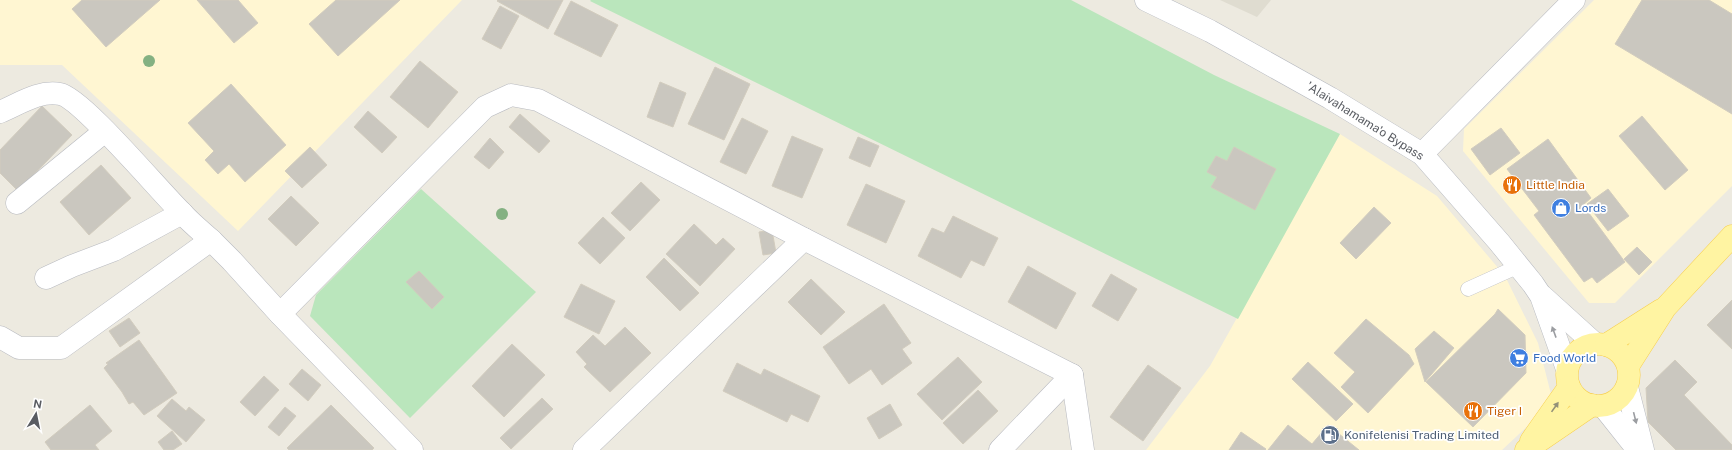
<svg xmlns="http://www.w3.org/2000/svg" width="1732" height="450" viewBox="0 0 1732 450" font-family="'Public Sans',sans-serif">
  <rect width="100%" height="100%" fill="#edeae0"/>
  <g fill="#fff6d2">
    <polygon points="0,0 462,0 238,231 62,65 0,65"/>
    <polygon points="1594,0 1732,0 1732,186 1615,303 1589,303 1463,151 1464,129"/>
    <polygon points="1340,134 1437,196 1505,276 1538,343 1553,402 1502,450 1146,450 1210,366"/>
  </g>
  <polygon fill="#dfdcd0" points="1220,0 1271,0 1257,17"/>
  <g fill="#bae6bc">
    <polygon points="591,0 1071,0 1214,75 1340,134 1238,319 590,1"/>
    <polygon points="421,189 536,292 410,418 310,316 316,295"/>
  </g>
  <g fill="#cac7bf" stroke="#d2ccbe">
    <polygon points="82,0 160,0 106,47 72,9"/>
    <polygon points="197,0 238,0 258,23 234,43"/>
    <polygon points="336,0 400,0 338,56 309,24"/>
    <polygon points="498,0 563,0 548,29 497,1"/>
    <polygon points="1642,0 1709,0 1732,14 1732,114 1615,44"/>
    <polygon points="571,1 618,25 601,57 554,34"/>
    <polygon points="500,6 519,16 501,49 482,39"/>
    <polygon points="420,61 458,92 428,128 390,97"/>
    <polygon points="715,67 750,84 724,140 688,124"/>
    <polygon points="660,82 686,93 673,127 647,117"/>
    <polygon points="231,84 286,145 245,182 229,164 218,174 205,160 214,151 188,123"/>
    <polygon points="42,106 72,135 18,191 0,173 0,150"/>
    <polygon points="368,111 397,137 382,153 354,127"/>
    <polygon points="520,114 550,141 539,153 509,127"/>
    <polygon points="1642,116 1688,170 1665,190 1619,136"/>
    <polygon points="742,118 768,131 746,174 720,162"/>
    <polygon points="1501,128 1520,153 1490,175 1471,149"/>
    <polygon points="792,136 823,149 802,198 772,186"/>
    <polygon points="858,137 879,146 870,167 849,158"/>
    <polygon points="490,138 504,152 489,169 474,157"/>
    <polygon points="1548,139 1591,198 1583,205 1625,262 1597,283 1592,277 1584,282 1534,215 1539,211 1507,169"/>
    <polygon points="310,147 327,165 302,188 285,171"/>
    <polygon points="1234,147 1276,169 1255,210 1211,187 1217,177 1207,172 1216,156 1227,161"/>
    <polygon points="101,165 131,198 89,235 60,202"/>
    <polygon points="641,182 660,200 630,231 611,213"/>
    <polygon points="866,184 905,201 886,243 847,225"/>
    <polygon points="1608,189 1629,216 1608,231 1587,204"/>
    <polygon points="291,196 319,223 296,246 268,219"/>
    <polygon points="1374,207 1391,223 1356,259 1340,243"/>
    <polygon points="953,216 998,238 984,266 971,260 961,278 918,256 932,228 944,233"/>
    <polygon points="603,217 625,238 600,264 578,243"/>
    <polygon points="694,224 716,245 723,238 735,249 700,286 666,254"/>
    <polygon points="772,230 776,253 763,255 759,232"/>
    <polygon points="1637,247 1652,262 1639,275 1624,259"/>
    <polygon points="664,258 699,293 680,311 646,277"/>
    <polygon points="1028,266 1076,293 1056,329 1008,302"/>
    <polygon points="419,271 444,297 432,309 406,282"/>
    <polygon points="1111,274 1137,289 1118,321 1092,306"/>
    <polygon points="811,279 845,312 821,335 788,302"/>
    <polygon points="581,284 615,301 599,334 564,317"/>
    <polygon points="1732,300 1732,349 1707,325"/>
    <polygon points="884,304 911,343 902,349 912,363 882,385 871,369 849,384 823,347"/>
    <polygon points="1498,309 1525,335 1526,373 1473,427 1426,382 1495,314"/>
    <polygon points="129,318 140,333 120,347 109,331"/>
    <polygon points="1366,319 1409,355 1414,364 1368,413 1341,387 1355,372 1334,353"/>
    <polygon points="625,327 651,353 610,392 584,367 587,364 576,352 593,335 605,346"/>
    <polygon points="1434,331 1454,348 1425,382 1415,349"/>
    <polygon points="139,340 177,393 144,415 133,402 129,404 122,392 104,368 108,364 106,363"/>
    <polygon points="512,344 545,375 504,417 472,386"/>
    <polygon points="958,357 982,382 942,420 917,394"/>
    <polygon points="1675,360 1697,382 1684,395 1732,445 1732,450 1676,450 1648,422 1646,388"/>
    <polygon points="1308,362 1353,404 1336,421 1292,379"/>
    <polygon points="737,363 761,375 764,369 820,396 808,422 791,414 787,422 723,391"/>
    <polygon points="1148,365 1181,388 1143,441 1110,417"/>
    <polygon points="302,369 321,385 308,401 289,384"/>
    <polygon points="264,376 279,390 255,416 240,402"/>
    <polygon points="978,390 998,411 963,444 943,423"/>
    <polygon points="542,398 553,409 511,449 500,438"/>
    <polygon points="172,399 186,411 189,407 205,420 186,442 157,416"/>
    <polygon points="890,404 902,425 879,439 867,418"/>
    <polygon points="90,405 112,431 95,445 99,450 51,450 45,442"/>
    <polygon points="331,405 374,448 372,450 289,450 287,448"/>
    <polygon points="285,407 296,416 279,436 268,427"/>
    <polygon points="1288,425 1312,444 1328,425 1359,450 1268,450"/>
    <polygon points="172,431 182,444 173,450 164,450 158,442"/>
    <polygon points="1241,432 1266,449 1265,450 1229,450"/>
  </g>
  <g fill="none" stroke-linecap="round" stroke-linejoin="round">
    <defs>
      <polyline id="service" points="1468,289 1519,266"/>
      <g id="minor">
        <path d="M0,112C19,104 39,90 60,94C82,98 161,193 182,213C191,223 201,231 211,240"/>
        <polyline points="1422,154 1574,0"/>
        <polyline points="17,203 105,131"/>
        <polyline points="46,278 72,266 114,250 182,213"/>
        <polyline points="280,314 485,107 511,95 538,100 804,239 1072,375 1083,450"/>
        <polyline points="0,337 19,348 61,348 211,240 232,261 280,314 412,450"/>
        <polyline points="584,450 804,239"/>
        <polyline points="1000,450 1072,375"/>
      </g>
      <g id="secondary">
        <polyline points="1146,0 1210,31 1330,98 1422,154 1499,242 1533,284 1541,296 1567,369"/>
        <polyline points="1542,296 1595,344"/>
        <polyline points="1627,387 1643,450"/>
        <polyline points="1603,406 1638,450"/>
      </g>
      <g id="primary">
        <circle cx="1598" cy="375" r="31"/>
        <polyline points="1606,345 1661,310"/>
        <polyline points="1628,366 1665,308 1732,236"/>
        <polyline points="1531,441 1569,387"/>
        <polyline points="1526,450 1592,405"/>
      </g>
    </defs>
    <use href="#service" stroke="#b8bac0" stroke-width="15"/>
    <use href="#minor" stroke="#b8bac0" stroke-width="23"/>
    <use href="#secondary" stroke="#b6b9c0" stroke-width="23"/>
    <use href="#primary" stroke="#f8cf4d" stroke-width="23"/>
    <use href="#service" stroke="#fff" stroke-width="14"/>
    <use href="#minor" stroke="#fff" stroke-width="22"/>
    <use href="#secondary" stroke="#fff" stroke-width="22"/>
    <use href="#primary" stroke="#fff4a2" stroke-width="22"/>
  </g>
  <g fill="#84b182">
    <circle cx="149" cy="61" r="6"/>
    <circle cx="502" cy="214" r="6"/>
  </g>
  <defs><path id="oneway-solid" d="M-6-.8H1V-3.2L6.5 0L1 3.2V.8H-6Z"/></defs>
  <g fill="#9b9da1">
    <use href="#oneway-solid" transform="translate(1554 332) rotate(-110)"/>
    <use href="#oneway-solid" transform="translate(1635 418) rotate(76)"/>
  </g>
  <use fill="#939178" href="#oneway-solid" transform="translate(1555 407) rotate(-55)"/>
  <defs>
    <symbol id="restaurant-disc" viewBox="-11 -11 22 22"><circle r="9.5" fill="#e8710a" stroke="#fff"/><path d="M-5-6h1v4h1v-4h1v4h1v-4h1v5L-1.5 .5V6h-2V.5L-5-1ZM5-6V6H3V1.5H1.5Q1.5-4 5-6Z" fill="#fff"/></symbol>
    <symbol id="shop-disc" viewBox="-11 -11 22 22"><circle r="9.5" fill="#3f7fe0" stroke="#fff"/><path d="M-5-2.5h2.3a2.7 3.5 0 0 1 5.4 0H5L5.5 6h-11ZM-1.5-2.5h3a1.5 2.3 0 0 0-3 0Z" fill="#fff"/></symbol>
    <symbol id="supermarket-disc" viewBox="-11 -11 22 22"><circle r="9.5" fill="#3f7fe0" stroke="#fff"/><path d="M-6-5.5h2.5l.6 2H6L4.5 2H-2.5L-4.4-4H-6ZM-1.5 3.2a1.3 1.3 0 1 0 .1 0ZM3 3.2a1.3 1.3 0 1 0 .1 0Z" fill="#fff"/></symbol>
    <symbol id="fuel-disc" viewBox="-11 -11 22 22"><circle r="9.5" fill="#5c6f8a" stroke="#fff"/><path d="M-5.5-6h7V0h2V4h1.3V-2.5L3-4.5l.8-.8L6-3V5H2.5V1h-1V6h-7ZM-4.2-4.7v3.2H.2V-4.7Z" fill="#fff"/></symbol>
  </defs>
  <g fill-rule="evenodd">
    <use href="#restaurant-disc" x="1501" y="174" width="22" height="22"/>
    <use href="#shop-disc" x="1550" y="197" width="22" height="22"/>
    <use href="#supermarket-disc" x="1508" y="347" width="22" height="22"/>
    <use href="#restaurant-disc" x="1462" y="400" width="22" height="22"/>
    <use href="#fuel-disc" x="1319" y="424" width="22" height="22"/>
  </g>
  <g text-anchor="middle" stroke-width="3.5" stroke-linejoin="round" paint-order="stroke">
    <g font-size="12" fill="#595c62" stroke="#fff">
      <text transform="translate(1365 121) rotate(32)" y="4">'Alaivahamama'o Bypass</text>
    </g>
    <g font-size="12" fill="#c56008" stroke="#fff" text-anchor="start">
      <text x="1526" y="189">Little India</text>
      <text x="1487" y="415">Tiger I</text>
    </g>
    <g font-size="12" fill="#366cbe" stroke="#fff" text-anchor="start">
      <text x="1575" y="212">Lords</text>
      <text x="1533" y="362">Food World</text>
    </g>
    <g font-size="12" fill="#4e5e75" stroke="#fff" text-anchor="start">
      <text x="1344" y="439">Konifelenisi Trading Limited</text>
    </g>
  </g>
  <g transform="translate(36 414) rotate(10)" stroke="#ffffff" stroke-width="3" paint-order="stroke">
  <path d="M0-3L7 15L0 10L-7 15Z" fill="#595c62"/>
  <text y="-6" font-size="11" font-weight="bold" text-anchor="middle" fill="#595c62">N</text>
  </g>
</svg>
